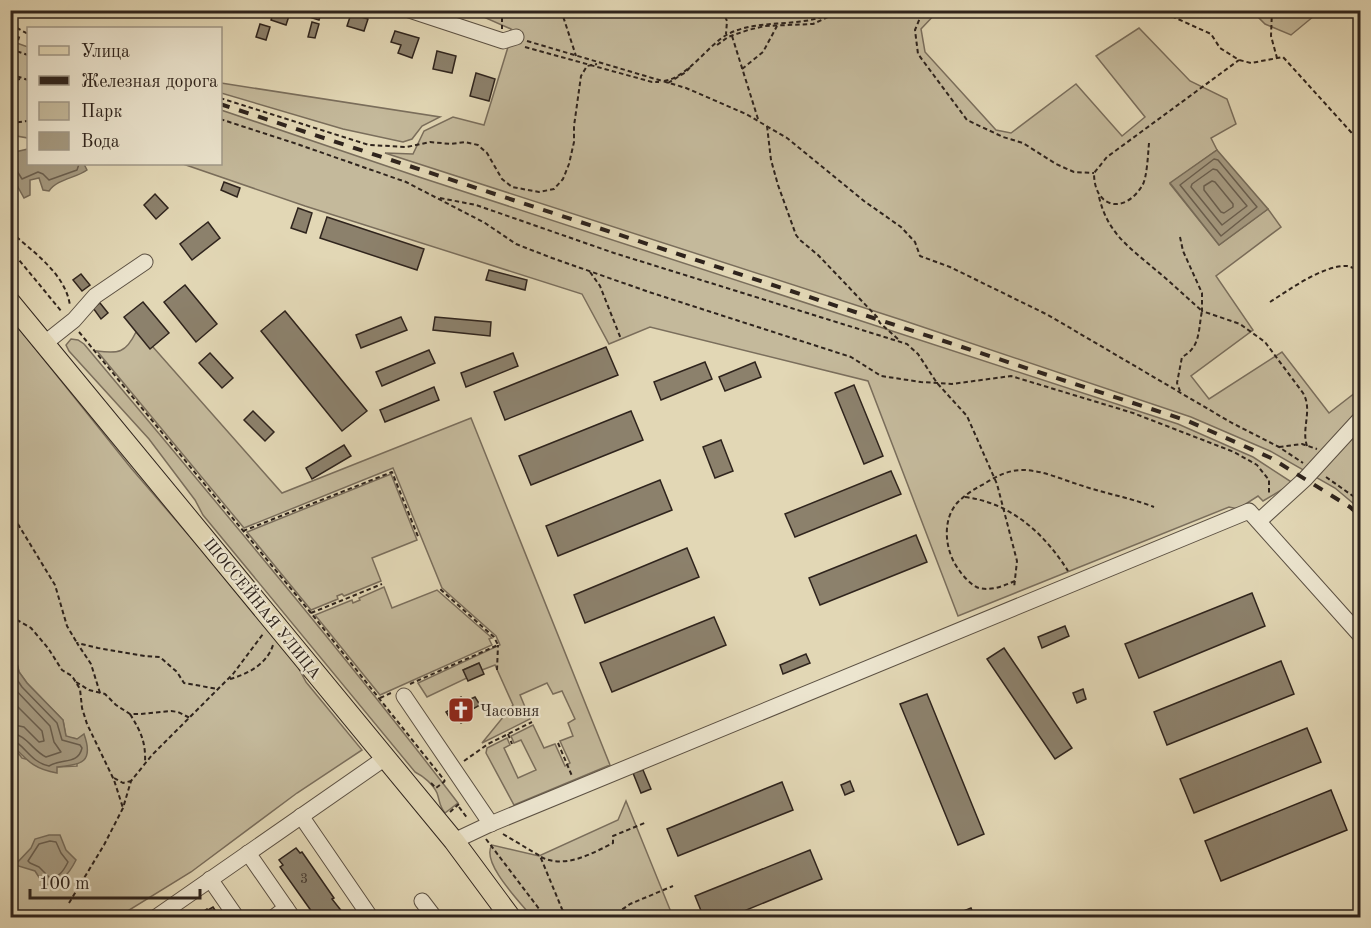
<svg xmlns="http://www.w3.org/2000/svg" width="1371" height="928" viewBox="0 0 1371 928" font-family="'Old Standard TT',serif">
  <rect width="100%" height="100%" fill="#e2d7b5"/>
  <filter id="stains"><feTurbulence type="fractalNoise" baseFrequency=".00333" numOctaves="4"/><feColorMatrix values="0 0 0 0 .2 0 0 0 0 .09 0 0 0 0 .02 0 0 0 .5 -.17"/></filter>
  <radialGradient id="worn" r=".72"><stop offset=".6" stop-color="#630" stop-opacity="0"/><stop offset="1" stop-color="#630" stop-opacity=".3"/></radialGradient>
  <g fill="#c4b99b" stroke="#7a6e5c" stroke-width="1.5">
    <polygon points="481,11 938,11 921,29 925,52 996,130 1011,133 1076,84 1122,136 1145,117 1096,56 1139,28 1190,81 1227,99 1236,124 1211,138 1217,150 1170,184 1219,245 1268,209 1281,227 1216,276 1253,330 1191,376 1209,399 1282,352 1329,413 1360,389 1360,509 1335,488 1270,451 1191,417 905,321 385,153 413,154 424,131 453,117 484,125 508,47 511,29 479,15"/>
    <polygon points="1252,11 1320,11 1291,35 1265,24"/>
    <polygon points="11,41 28,47 28,138 11,135"/>
    <polygon points="221,83 440,117 422,126 412,139 403,142 343,129 221,93"/>
    <polygon points="221,110 419,177 1178,424 1253,457 1293,483 1263,501 1258,496 1238,509 1229,507 958,616 868,381 650,327 609,344 582,294 305,206 183,164 220,164"/>
    <polygon points="10,317 131,468 198,546 219,567 297,665 306,682 362,750 297,793 191,872 118,917 11,917 11,744 22,758 57,767 77,766 77,739 66,737 63,720 27,683 19,672 16,659 11,652"/>
    <path d="M136,332L153,347L282,493L471,418L610,765L514,805L486,753L487,748L507,738L510,745L504,748L518,778L536,770L521,740L514,743L511,736L533,725L544,748L555,744L565,766L570,763L560,741L573,736L568,723L575,719L562,691L553,694L547,683L520,695L530,719L482,743L513,705L495,665L482,670L479,663L463,670L467,678L427,697L418,683L500,645L496,636L442,588L393,468L244,528L97,351C118,354 126,353 136,332Z"/>
    <path d="M71,339L78,340L84,344C210,495 338,646 458,803L445,813C439,806 440,801 437,793C433,784 423,776 415,772L203,515L195,500L149,439L69,351L66,345Z"/>
    <polygon points="391,474 417,540 372,558 381,581 344,596 342,594 337,596 338,599 311,610 247,532"/>
    <polygon points="384,587 392,608 437,590 492,638 489,639 492,645 380,695 315,615 352,600 353,603 360,600 359,598"/>
    <path d="M626,801L673,917H532C521,903 480,862 492,845L539,856L618,820Z"/>
  </g>
  <g fill="#a59a81" stroke="#766b59" stroke-width="1.5">
    <path d="M28,149V164H84L87,170C76,178 57,179 49,191L43,190L39,178L30,180V195L24,198L14,180L11,160L15,152Z"/>
    <polygon points="1217,150 1268,209 1219,245 1170,183"/>
    <path d="M10,652L16,659L19,672L27,683L63,720L66,736L77,739L84,734C94,762 82,765 57,767V773C33,769 27,760 11,744Z"/>
    <path d="M49,835H60L66,850L76,860C68,876 61,883 44,885L35,871L15,865L31,848L35,839Z"/>
  </g>
  <g fill="none" stroke-linecap="round" stroke-linejoin="round">
    <g stroke="#6a5f4f" stroke-width="1.5">
      <polygon points="1214,159 1218,160 1257,207 1221,236 1180,185"/>
      <polygon points="1213,169 1217,170 1247,206 1222,225 1191,187 1192,184"/>
      <polyline points="10,170 17,171 22,179 38,172 43,174 49,180 77,170 79,164"/>
      <polygon points="1212,181 1215,182 1233,204 1233,207 1224,213 1221,212 1204,190 1204,186"/>
      <path d="M10,661L14,675L22,687L57,723L62,740L80,745L82,748C78,765 62,758 49,766C29,762 24,742 10,740"/>
      <path d="M10,684L50,726L54,742L61,752L46,757C33,751 26,734 10,733"/>
      <polyline points="10,699 42,731 44,741 39,742 24,727 10,724"/>
      <path d="M50,841L56,842L61,853L68,862C64,870 59,878 50,878L39,867L30,863L28,861L39,844Z"/>
    </g>
  </g>
  <g fill="#8c816c" stroke="#2f241d" stroke-width="1.5">
    <polygon points="274,10 291,10 286,25 271,20"/>
    <polygon points="308,10 322,10 319,20 306,16"/>
    <polygon points="351,14 368,19 364,31 347,26"/>
    <polygon points="312,22 319,24 315,38 308,37"/>
    <polygon points="260,24 270,27 266,40 256,37"/>
    <polygon points="395,31 419,38 412,58 398,53 401,45 391,42"/>
    <polygon points="437,51 456,56 452,73 433,69"/>
    <polygon points="476,73 495,79 489,101 470,96"/>
    <polygon points="224,182 240,188 237,197 221,190"/>
    <polygon points="155,194 168,208 156,219 144,205"/>
    <polygon points="298,208 312,213 306,233 291,228"/>
    <polygon points="327,217 424,249 417,270 320,238"/>
    <polygon points="208,222 220,238 192,260 180,244"/>
    <polygon points="489,270 527,280 525,290 486,280"/>
    <polygon points="81,274 90,285 82,291 73,280"/>
    <polygon points="185,285 217,324 196,342 164,302"/>
    <polygon points="143,302 169,333 150,349 124,317"/>
    <polygon points="100,303 108,313 101,319 93,308"/>
    <polygon points="285,311 367,411 342,431 261,331"/>
    <polygon points="401,317 407,330 361,348 356,335"/>
    <polygon points="435,317 491,322 490,336 433,330"/>
    <polygon points="606,347 618,375 505,420 494,392"/>
    <polygon points="429,350 435,363 382,386 376,372"/>
    <polygon points="210,353 233,378 222,388 199,363"/>
    <polygon points="513,353 518,366 466,387 461,373"/>
    <polygon points="705,362 712,379 661,400 654,382"/>
    <polygon points="755,362 761,377 725,391 719,377"/>
    <polygon points="854,385 883,456 864,464 835,393"/>
    <polygon points="434,387 439,400 385,422 380,410"/>
    <polygon points="253,411 274,432 265,441 244,420"/>
    <polygon points="631,411 643,440 531,485 519,456"/>
    <polygon points="721,440 733,471 715,478 703,447"/>
    <polygon points="344,445 351,456 312,479 306,468"/>
    <polygon points="891,471 901,494 795,537 785,514"/>
    <polygon points="660,480 672,510 558,556 546,526"/>
    <polygon points="916,535 927,562 820,605 809,578"/>
    <polygon points="687,548 699,577 585,623 574,595"/>
    <polygon points="1252,593 1265,626 1139,678 1125,644"/>
    <polygon points="714,617 726,645 612,692 600,663"/>
    <polygon points="1065,626 1069,636 1042,648 1038,637"/>
    <polygon points="1004,648 1072,748 1055,759 987,659"/>
    <polygon points="806,654 810,663 783,674 780,665"/>
    <polygon points="1281,661 1294,694 1167,745 1154,712"/>
    <polygon points="479,663 484,674 468,681 463,670"/>
    <polygon points="1083,689 1086,699 1077,703 1073,693"/>
    <polygon points="927,694 984,834 958,845 900,704"/>
    <polygon points="461,697 464,702 475,697 480,705 469,711 472,717 461,723 458,717 451,720 446,712 453,708 451,703"/>
    <polygon points="1307,728 1321,762 1194,813 1180,779"/>
    <polygon points="643,770 651,789 641,793 633,773"/>
    <polygon points="850,781 854,791 845,795 841,785"/>
    <polygon points="782,782 793,810 678,856 667,829"/>
    <polygon points="1331,790 1347,830 1221,881 1205,841"/>
    <polygon points="296,848 300,853 302,852 334,898 332,899 347,918 319,918 315,911 312,912 280,867 283,865 279,860"/>
    <polygon points="810,850 822,879 727,918 704,918 695,896"/>
    <polygon points="213,907 220,918 194,918 207,909 208,910"/>
    <polygon points="971,908 975,918 951,918 951,916"/>
  </g>
  <g fill="none" stroke-linecap="round" stroke-linejoin="round">
    <defs>
      <g id="minor">
        <polyline points="409,10 503,41 516,37"/>
        <polyline points="45,343 74,320 95,296 145,262"/>
        <polyline points="1259,521 1305,479 1360,419"/>
        <polyline points="404,696 491,824"/>
        <polyline points="301,816 371,918"/>
        <polyline points="454,841 488,825 1249,511 1360,635"/>
        <polyline points="248,853 293,918"/>
        <polyline points="210,879 237,918"/>
        <polyline points="422,901 435,918"/>
        <polyline points="155,918 385,758"/>
        <polyline points="273,918 286,908"/>
      </g>
      <polyline id="major" points="10,302 454,841 511,918"/>
    </defs>
    <use href="#minor" stroke="#5c5143" stroke-width="17"/>
    <use href="#major" stroke="#2f241d" stroke-width="22"/>
    <g stroke="#2f241d" stroke-width="2" stroke-dasharray="4.5 3" stroke-linecap="butt">
      <polyline points="502,10 502,29"/>
      <polyline points="561,10 576,56"/>
      <polyline points="722,10 727,21 726,34"/>
      <path d="M899,10C911,13 923,16 935,10"/>
      <polyline points="1158,10 1211,34 1220,48 1239,60 1251,63 1283,57 1360,142"/>
      <polyline points="1272,10 1271,36 1277,58"/>
      <polyline points="1352,10 1360,28"/>
      <polyline points="922,13 915,30 918,54 967,120 1003,137 1023,143 1056,164 1074,172 1094,173"/>
      <polyline points="10,24 28,34"/>
      <polyline points="732,36 758,119"/>
      <polyline points="527,41 686,88 746,114 787,138 864,201 901,227 915,242 920,256 950,267 1048,315 1232,423 1279,447 1303,463"/>
      <polyline points="717,45 728,37 748,30 765,26 813,24 843,10"/>
      <polyline points="525,47 652,82 659,82"/>
      <polyline points="10,49 28,55"/>
      <polyline points="742,69 763,52 777,26"/>
      <polyline points="10,74 28,80"/>
      <polyline points="10,81 20,79"/>
      <path d="M664,81C687,78 708,45 728,34C762,17 805,30 837,10"/>
      <polyline points="668,83 686,72 692,65"/>
      <polyline points="220,98 369,145 407,147 430,142 451,144 465,142 478,145 487,153 502,179 512,187 539,192 554,189 563,179 569,164 574,142 574,126 581,76 587,66 597,64"/>
      <polyline points="220,119 297,144 406,182 485,223 516,244 552,258 649,292 851,357 881,376 921,382 952,384 1011,376 1133,413 1234,452 1257,465 1269,480 1269,494"/>
      <polyline points="10,123 28,121"/>
      <polyline points="767,126 771,160 778,185 796,235 800,240 818,255 841,279 877,317 880,323 899,340"/>
      <path d="M1149,143C1148,154 1147,179 1142,186C1124,215 1094,208 1094,173L1107,157L1239,60"/>
      <path d="M1099,197C1108,234 1129,247 1157,271C1173,284 1187,298 1202,311C1198,330 1201,347 1182,357L1177,383L1180,391"/>
      <polyline points="440,198 476,205 614,253 907,344 918,354 937,383 967,416 997,484 1017,561 1014,588"/>
      <polyline points="10,231 10,248"/>
      <path d="M11,232C33,252 66,274 70,306"/>
      <path d="M1180,237L1183,251L1202,293V311L1240,324L1265,342L1303,393C1313,410 1301,428 1307,446"/>
      <polyline points="10,249 62,312"/>
      <polyline points="590,272 600,286 621,339"/>
      <path d="M1270,302C1289,290 1323,265 1347,266C1351,267 1356,269 1360,270"/>
      <polyline points="79,332 311,613 445,781"/>
      <polyline points="1279,447 1302,444 1317,449"/>
      <polyline points="1326,477 1360,501"/>
      <path d="M965,497C1011,503 1044,533 1068,571"/>
      <polyline points="10,511 55,585 67,626 77,643"/>
      <polyline points="243,531 392,472 419,539"/>
      <path d="M1015,581C1003,586 992,591 979,588C972,586 963,576 959,570C945,552 941,520 958,502C965,495 974,489 984,484C995,477 1008,470 1022,470C1043,470 1063,480 1083,486C1107,494 1131,498 1154,507"/>
      <polyline points="311,613 382,584"/>
      <polyline points="10,616 31,628 48,648 62,670 72,676 80,689 82,708 87,724 114,780 123,808"/>
      <polyline points="497,670 498,645"/>
      <path d="M230,679C248,674 267,664 273,645"/>
      <polyline points="76,682 89,690 105,694 116,705 130,714 141,714 171,711 178,712 190,718"/>
      <polyline points="410,684 498,645 494,637 440,589"/>
      <polyline points="100,693 91,664 77,643 98,648 145,656 160,657 177,672 184,683 218,689"/>
      <polyline points="380,698 391,693"/>
      <path d="M130,714C141,732 146,742 145,764"/>
      <polyline points="508,734 512,744"/>
      <polyline points="558,743 572,776"/>
      <polyline points="464,761 488,744 532,722"/>
      <polyline points="114,778 123,783 131,781"/>
      <polyline points="431,783 436,788 445,781"/>
      <polyline points="459,807 468,819"/>
      <polyline points="450,812 461,802"/>
      <polyline points="503,834 540,856 562,909 568,918"/>
      <polyline points="486,839 546,918"/>
      <path d="M541,857C565,869 591,854 613,843V836L647,822"/>
      <polyline points="69,903 104,845 123,808 131,781 152,755 233,674 263,634"/>
      <polyline points="610,918 630,904 673,886"/>
    </g>
    <use href="#minor" stroke="#ece5cf" stroke-width="15"/>
    <use href="#major" stroke="#e2d7b5" stroke-width="20"/>
    <g stroke="#2f241d" stroke-width="4" stroke-dasharray="10 10" stroke-linecap="butt">
      <polyline points="10,36 28,41"/>
      <polyline points="220,104 1188,421 1271,458 1350,507 1360,516"/>
    </g>
  </g>
  <defs>
    <symbol id="church-square" viewBox="-11 -11 22 22"><rect x="-9" y="-9" width="18" height="18" rx="4" fill="#8f2418" stroke="#ece5cf"/><path d="M-1.2-6h2.4v3.5h3.3v2.4h-3.3V6h-2.4V-.1h-3.3v-2.4h3.3Z" fill="#fff"/></symbol>
  </defs>
  <g fill-rule="evenodd">
    <use href="#church-square" x="446" y="695" width="30" height="30"/>
  </g>
  <g text-anchor="middle" stroke-width="4.5" stroke-linejoin="round" paint-order="stroke">
    <g font-size="14" fill="#463b31">
      <text x="304" y="883">3</text>
    </g>
    <g font-size="16" fill="#2f241d" stroke="#ece5cf">
      <text transform="translate(263 608) rotate(51)" y="6">ШОССЕЙНАЯ УЛИЦА</text>
    </g>
    <g font-size="16" fill="#2f241d" stroke="#ece5cf" text-anchor="start">
      <text x="480" y="716">Часовня</text>
    </g>
  </g>
  <rect width="1371" height="928" fill="none" stroke="#e2d7b5" stroke-width="36"/>
  <rect x="12" y="12" width="1347" height="904" fill="none" stroke="#2f241d" stroke-width="3"/>
  <rect x="18" y="18" width="1335" height="892" fill="none" stroke="#2f241d" stroke-width="1.5"/>
  <rect x="27" y="27" width="195" height="138" fill="#ece5cf" stroke="#a09888" stroke-width="1.5"/>
  <rect x="39" y="46" width="30" height="9" fill="#e2d7b5" stroke="#a09888" stroke-width="1.5"/>
  <text x="81" y="57" font-size="18" fill="#2f241d">Улица</text>
  <rect x="39" y="76" width="30" height="9" fill="#2f241d" stroke="#a09888" stroke-width="1.5"/>
  <text x="81" y="87" font-size="18" fill="#2f241d">Железная дорога</text>
  <rect x="39" y="102" width="30" height="18" fill="#c4b99b" stroke="#a09888" stroke-width="1.5"/>
  <text x="81" y="117" font-size="18" fill="#2f241d">Парк</text>
  <rect x="39" y="132" width="30" height="18" fill="#a59a81" stroke="#a09888" stroke-width="1.5"/>
  <text x="81" y="147" font-size="18" fill="#2f241d">Вода</text>
  <path d="M30 889v9h170v-9" fill="none" stroke="#2f241d" stroke-width="3"/>
  <text x="39" y="889" font-size="18" fill="#2f241d" stroke="#ece5cf" stroke-width="4.5" paint-order="stroke">100 m</text>
  <rect width="100%" height="100%" filter="url(#stains)"/>
  <rect width="100%" height="100%" fill="url(#worn)"/>
</svg>
